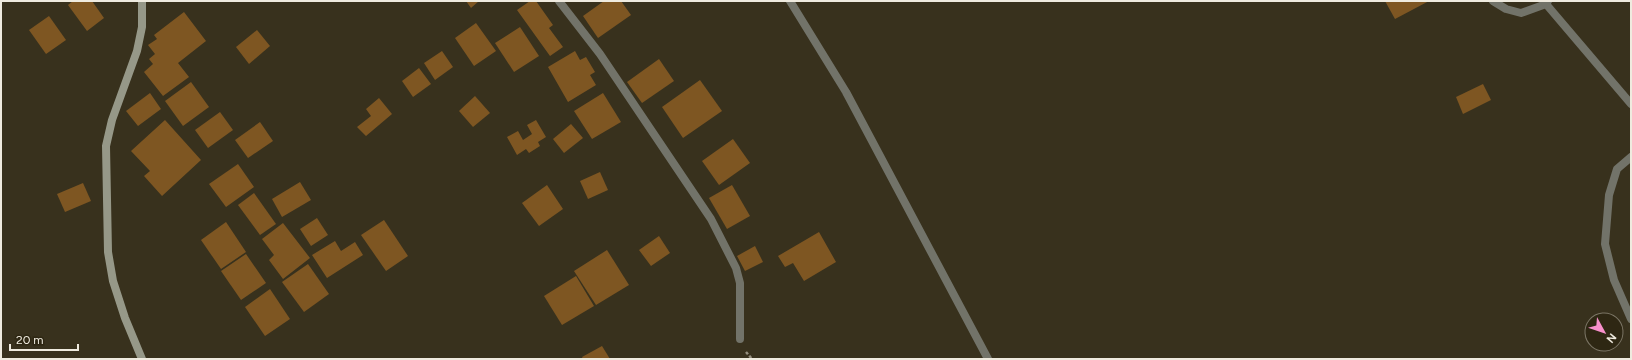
<svg xmlns="http://www.w3.org/2000/svg" width="1632" height="360" viewBox="0 0 1632 360" font-family="Figtree,sans-serif">
  <rect width="100%" height="100%" fill="#38311d"/>
  <g fill="#7e5622">
    <polygon points="73,1 92,1 104,18 87,31 68,5"/>
    <polygon points="466,1 479,1 471,8"/>
    <polygon points="530,1 536,1 553,25 549,28 563,47 550,56 517,10"/>
    <polygon points="604,1 621,1 631,15 598,38 583,16"/>
    <polygon points="1385,1 1429,1 1395,19"/>
    <polygon points="184,12 206,41 178,63 189,77 163,96 144,72 153,64 149,59 155,54 148,45 157,39 154,35"/>
    <polygon points="49,16 66,40 46,54 29,30"/>
    <polygon points="476,23 496,51 474,66 455,38"/>
    <polygon points="520,27 539,56 514,72 495,43"/>
    <polygon points="257,30 270,46 249,64 236,47"/>
    <polygon points="442,51 453,67 435,80 424,63"/>
    <polygon points="575,51 580,60 586,57 595,72 590,75 596,85 568,102 548,67"/>
    <polygon points="659,59 674,81 642,103 627,82"/>
    <polygon points="419,68 431,84 413,97 402,81"/>
    <polygon points="700,80 722,111 683,138 662,107"/>
    <polygon points="191,82 209,107 183,126 165,101"/>
    <polygon points="1483,84 1491,100 1463,114 1456,97"/>
    <polygon points="150,93 161,109 138,126 126,111"/>
    <polygon points="603,93 621,122 592,139 574,111"/>
    <polygon points="475,96 490,113 473,127 459,111"/>
    <polygon points="379,98 392,114 366,136 357,127 371,116 366,109"/>
    <polygon points="220,112 233,130 208,148 195,130"/>
    <polygon points="165,120 201,160 162,196 144,176 150,171 131,151"/>
    <polygon points="536,120 546,137 538,142 540,146 529,153 526,149 517,155 507,137 518,131 523,140 532,134 527,125"/>
    <polygon points="260,122 273,141 248,158 235,140"/>
    <polygon points="571,124 583,138 564,153 553,139"/>
    <polygon points="733,139 750,163 719,185 702,161"/>
    <polygon points="238,164 254,187 226,207 209,184"/>
    <polygon points="600,172 608,190 588,199 580,181"/>
    <polygon points="300,182 311,200 282,217 272,199"/>
    <polygon points="83,183 91,201 65,212 57,194"/>
    <polygon points="547,185 563,209 539,226 522,203"/>
    <polygon points="732,185 750,216 727,229 709,198"/>
    <polygon points="254,193 276,224 260,235 238,205"/>
    <polygon points="317,218 328,235 311,246 300,229"/>
    <polygon points="384,220 408,256 386,271 361,235"/>
    <polygon points="226,222 246,252 221,269 201,240"/>
    <polygon points="283,223 310,258 283,279 269,260 274,255 262,239"/>
    <polygon points="819,232 836,262 804,281 793,263 785,267 778,256"/>
    <polygon points="659,236 670,253 651,266 639,250"/>
    <polygon points="335,241 341,251 355,242 363,255 327,278 312,255"/>
    <polygon points="755,246 763,262 745,271 737,256"/>
    <polygon points="607,250 629,285 596,305 574,271"/>
    <polygon points="246,254 266,283 241,300 221,271"/>
    <polygon points="308,264 329,294 304,312 282,282"/>
    <polygon points="576,276 594,306 562,325 544,296"/>
    <polygon points="270,289 290,319 265,336 245,307"/>
    <polygon points="602,346 610,359 583,359 582,357"/>
  </g>
  <g fill="none" stroke-linecap="round" stroke-linejoin="round">
    <polyline stroke="#958f7f" stroke-width="2.5" stroke-dasharray="3 2" stroke-linecap="butt" points="746,352 752,359"/>
    <g stroke="#727369" stroke-width="8">
      <polyline points="559,1 600,54 711,219 736,268 740,283 740,339"/>
      <polyline points="790,1 846,92 988,359"/>
      <polyline points="1493,1 1506,9 1521,13 1546,4 1548,1"/>
      <polyline points="1546,4 1631,104"/>
      <polyline points="1631,157 1617,169 1609,195 1605,244 1614,280 1631,319"/>
    </g>
    <polyline stroke="#969888" stroke-width="8" points="142,1 142,27 137,51 112,120 106,146 108,252 113,281 125,318 142,359"/>
  </g>
  <rect width="1632" height="360" fill="none" stroke="#efebdf" stroke-width="4"/>
  <g transform="translate(1604 332) rotate(130)"><circle r="19" fill="#2e2713" stroke="#7b7565"/>
  <path d="M0-3L7 15L0 10L-7 15Z" fill="#f890cc"/>
  <text y="-6" font-size="11" font-weight="bold" text-anchor="middle" fill="#efebdf">N</text>
  </g>
  <path d="M10 344v6h68v-6" fill="none" stroke="#efebdf" stroke-width="2"/>
  <text x="16" y="344" font-size="12" fill="#efebdf" stroke="#2e2713" stroke-width="3" paint-order="stroke">20 m</text>
</svg>
